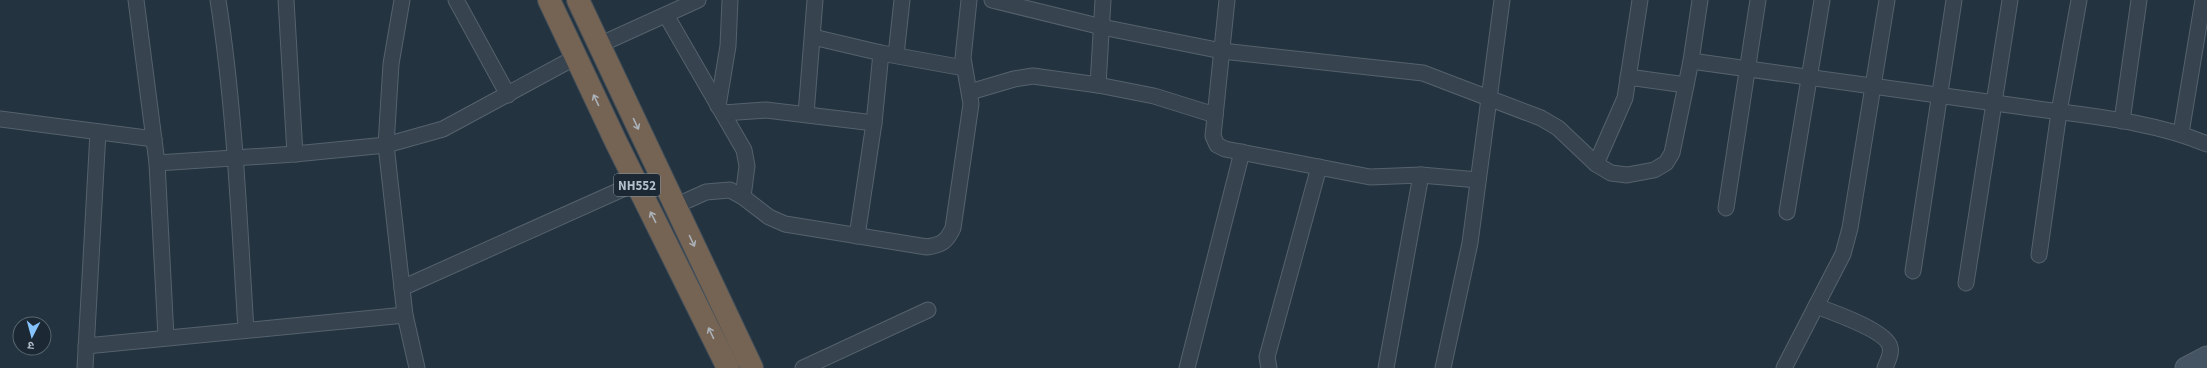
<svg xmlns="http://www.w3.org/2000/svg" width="2207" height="368" viewBox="0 0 2207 368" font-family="'Source Sans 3','Noto Sans Devanagari',sans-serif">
  <rect width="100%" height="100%" fill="#23333f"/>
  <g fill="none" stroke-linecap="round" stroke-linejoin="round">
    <defs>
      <g id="street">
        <polyline points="136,0 157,163 166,337"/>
        <path d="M218,0C235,109 239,220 246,330"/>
        <polyline points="286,0 295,154"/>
        <polyline points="402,0 391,64 386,145 405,315 417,368"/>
        <polyline points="456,0 508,95"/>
        <polyline points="992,0 1102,27 1222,51 1423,73 1541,118 1558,128 1596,164 1611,173 1627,175 1654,170 1666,163 1672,153 1691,61 1700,0"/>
        <polyline points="1227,0 1213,136 1217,145 1225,149 1370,177 1421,175 1478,180"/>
        <polyline points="666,15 744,150 747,166 743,197"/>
        <polyline points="813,37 881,53 964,68"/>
        <polyline points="599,45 698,0"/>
        <polyline points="896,55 902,0"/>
        <path d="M1691,61C1802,76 1913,91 2024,107C2085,116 2150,120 2207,144"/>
        <polyline points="1628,77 1686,85"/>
        <polyline points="1098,85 1103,0"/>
        <polyline points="970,92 1014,79 1033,76 1098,85 1154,96 1215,115"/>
        <polyline points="718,106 728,46 730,0"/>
        <polyline points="723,113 766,110 874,123"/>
        <polyline points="806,114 815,0"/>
        <polyline points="0,119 154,139"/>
        <polyline points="2122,121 2139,0"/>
        <polyline points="2181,133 2203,0"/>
        <polyline points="157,163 295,154 386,145 443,129 576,57"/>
        <polyline points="1596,164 1625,98 1640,0"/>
        <path d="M675,206L706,192L730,190L743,197L769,217L785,224L927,247C942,245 947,241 953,228L971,104L963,58L969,0"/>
        <polyline points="1726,208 1758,0"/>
        <polyline points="1787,212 1822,0"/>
        <polyline points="857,236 874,123 881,53"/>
        <polyline points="2039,255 2059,112 2079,0"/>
        <polyline points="1913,271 1954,0"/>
        <polyline points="1966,283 2010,0"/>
        <polyline points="402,288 636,183"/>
        <path d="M1816,306C1832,312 1887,331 1890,347C1892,354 1887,362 1885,368"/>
        <polyline points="86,346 405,315"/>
        <polyline points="85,368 98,132"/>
        <polyline points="803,368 928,310"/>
        <polyline points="1187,368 1242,152"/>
        <polyline points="1269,368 1267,357 1319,167"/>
        <polyline points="1386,368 1421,175"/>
        <polyline points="1443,368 1470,243 1502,0"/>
        <polyline points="1784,368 1843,254 1850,228 1887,0"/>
      </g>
      <polyline id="secondary" points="2186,368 2207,357"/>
      <g id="highway">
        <polyline points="549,0 616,142 728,368"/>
        <polyline points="578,0 752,368"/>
      </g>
    </defs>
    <use href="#street" stroke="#55626d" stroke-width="17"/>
    <use href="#secondary" stroke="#55626d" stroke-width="23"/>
    <use href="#highway" stroke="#424f5a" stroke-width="24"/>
    <use href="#street" stroke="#37444f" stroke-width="15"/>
    <use href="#secondary" stroke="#455462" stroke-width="21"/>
    <use href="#highway" stroke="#756454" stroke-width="22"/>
  </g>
  <defs><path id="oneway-shaft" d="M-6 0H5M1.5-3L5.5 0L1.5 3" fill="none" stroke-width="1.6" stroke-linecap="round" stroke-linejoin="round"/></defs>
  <g stroke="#aab1b8">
    <use href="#oneway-shaft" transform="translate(596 100) rotate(-115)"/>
    <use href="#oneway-shaft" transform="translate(636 124) rotate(65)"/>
    <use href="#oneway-shaft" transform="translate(653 217) rotate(-117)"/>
    <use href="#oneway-shaft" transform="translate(692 241) rotate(65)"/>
    <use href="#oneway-shaft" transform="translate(711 333) rotate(-115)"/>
  </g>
  <g text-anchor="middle" stroke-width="3" stroke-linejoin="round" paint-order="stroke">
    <rect fill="#1c2934" stroke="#86929d" stroke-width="1" x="614" y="174" width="46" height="22" rx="3"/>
    <g font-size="13" font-weight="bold" fill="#b3bfca">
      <text x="637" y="190">NH552</text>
    </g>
  </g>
  <g transform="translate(32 336) rotate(186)"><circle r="19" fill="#1c2934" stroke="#586570"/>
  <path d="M0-3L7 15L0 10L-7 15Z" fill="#86c3fd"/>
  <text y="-6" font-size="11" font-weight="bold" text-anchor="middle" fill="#b3bfca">उ</text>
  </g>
</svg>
